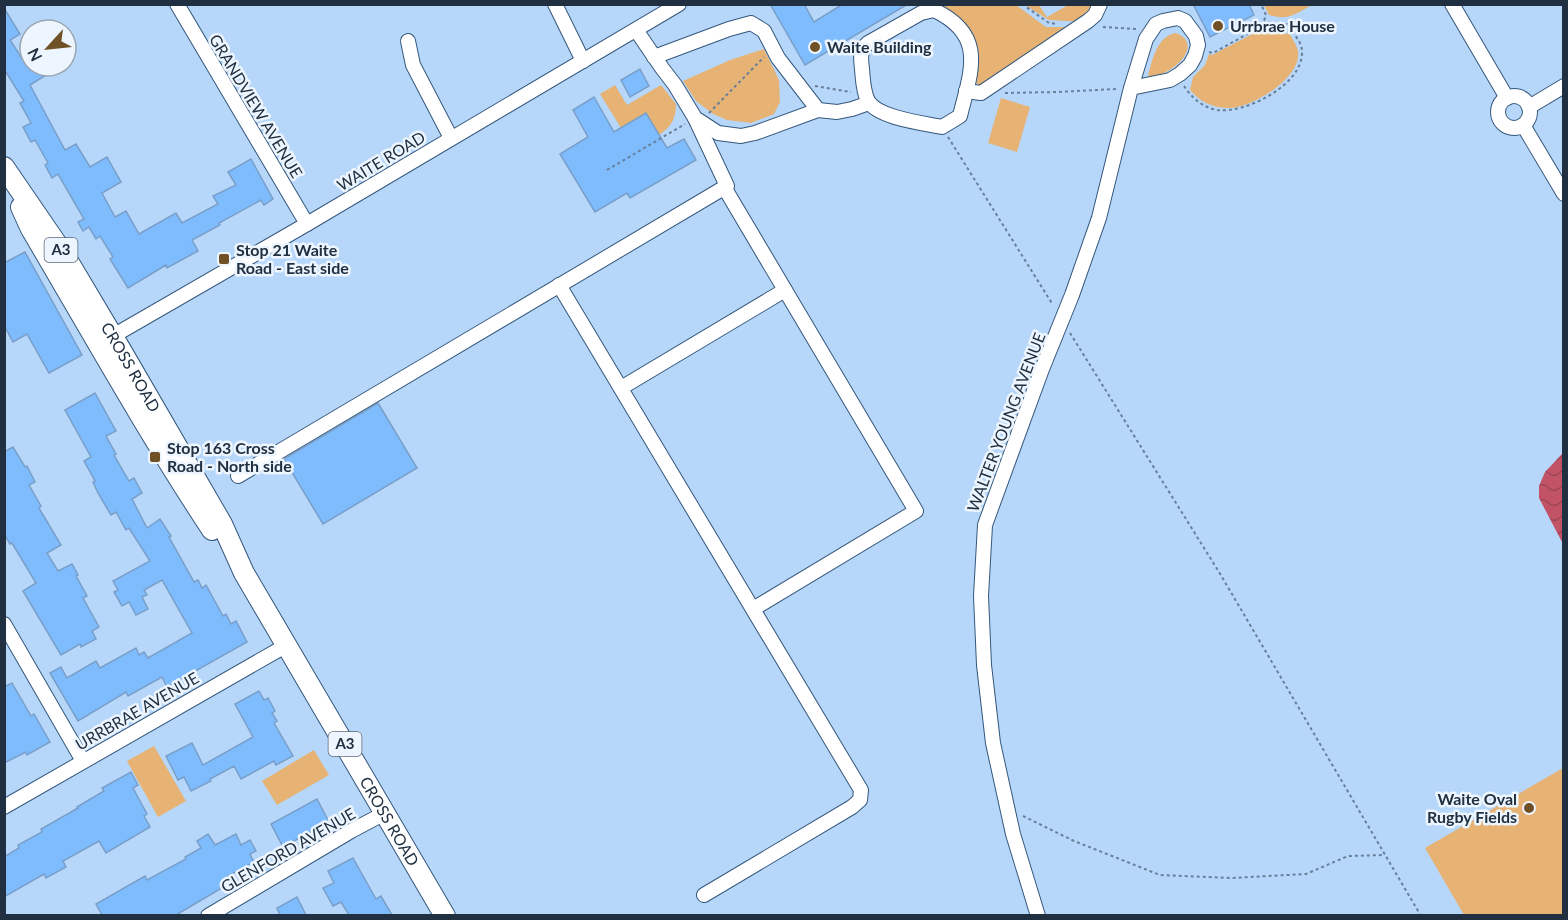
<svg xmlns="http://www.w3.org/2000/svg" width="1568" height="920" viewBox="0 0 1568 920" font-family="Lato,sans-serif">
  <defs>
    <pattern id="water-waves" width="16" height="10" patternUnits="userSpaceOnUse" patternTransform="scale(1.5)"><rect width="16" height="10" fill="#c25367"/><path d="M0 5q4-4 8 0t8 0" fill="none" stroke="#9d4556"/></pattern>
  </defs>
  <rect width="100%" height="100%" fill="#b7d7fa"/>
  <g fill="#e6b375">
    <polygon points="925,5 1016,5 1046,27 1076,27 979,87 976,82 978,56 973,39 926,7"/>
    <polygon points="1025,5 1039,5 1047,17 1068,5 1097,5 1084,22 1049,20"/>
    <path d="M1264,5H1312C1295,14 1289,21 1269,15Z"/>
    <path d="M1264,26L1281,33L1290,34C1292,39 1297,45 1298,51C1302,78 1254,106 1231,108C1214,109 1200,102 1190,90L1193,77L1205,65L1209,54L1212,55L1262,29Z"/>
    <path d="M1176,33C1207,45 1169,79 1148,76C1152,60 1157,36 1176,33Z"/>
    <polygon points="764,49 779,80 780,102 774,114 751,123 727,120 713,114 696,101 683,81 730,60"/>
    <path d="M615,85L627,105L661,85L676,104C676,119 671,127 659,135L646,113L621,128L600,94Z"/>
    <polygon points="1001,98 1030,107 1017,152 988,143"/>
    <polygon points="154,746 186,801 158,817 127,761"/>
    <polygon points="314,750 329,775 277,805 262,781"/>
    <polygon points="1563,768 1563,915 1464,915 1425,848"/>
  </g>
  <polygon fill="url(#water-waves)" points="1562,454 1563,454 1563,544 1539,498 1539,486 1545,472"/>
  <g fill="#7ebcfe" stroke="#799fc9" stroke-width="1.5">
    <polygon points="770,4 804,4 814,22 843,4 908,4 805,65"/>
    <polygon points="1193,4 1249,4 1254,15 1210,37"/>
    <polygon points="4,8 20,34 10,40 23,60 30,56 30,66 40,66 46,75 30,85 65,150 76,144 90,167 107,157 121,182 102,193 115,217 126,211 139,234 176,213 182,223 218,204 213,196 236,185 228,172 251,159 273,199 264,205 261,200 219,223 220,225 192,240 198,251 167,268 166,265 128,288 110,259 113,257 100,236 96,239 89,227 83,231 78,222 84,219 58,174 52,178 45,165 48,163 35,140 31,142 23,127 31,123 20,103 24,101 4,69"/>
    <polygon points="640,69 649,86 630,97 621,80"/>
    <polygon points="594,97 614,132 646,113 667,148 684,139 696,160 630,198 627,193 595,212 560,154 588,137 573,110"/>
    <polygon points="25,252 82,355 49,373 27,334 13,342 4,325 4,263"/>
    <polygon points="95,393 116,431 106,436 116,454 114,455 129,481 134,478 142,493 132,499 147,528 160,519 171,536 169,537 194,582 198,580 202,588 206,585 223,616 226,614 231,624 236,621 247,642 167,687 162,677 128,696 126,692 78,721 50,673 61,667 67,678 96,661 100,668 136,648 139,655 144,652 148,658 192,633 162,580 144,590 147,595 142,597 148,609 136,615 129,602 122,606 114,592 118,590 113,581 150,561 129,528 126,530 116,512 111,515 98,493 93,482 95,481 84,461 91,457 65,410"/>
    <polygon points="378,403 417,468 323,524 284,459"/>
    <polygon points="13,447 25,467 27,466 35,482 29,485 41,506 39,508 61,545 47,553 58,571 72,564 78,575 76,576 87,596 83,598 99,627 92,631 96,639 81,647 80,644 61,655 23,591 36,583 12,543 10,544 4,534 4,452"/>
    <polygon points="12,683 31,716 34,714 50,742 27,755 26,752 4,763 4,687"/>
    <polygon points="259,691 264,700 268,698 275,711 272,713 277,721 274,723 293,756 276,765 274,761 241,779 234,766 210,779 211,781 191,791 184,777 178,780 166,756 192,743 203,765 253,737 235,704"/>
    <polygon points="131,772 138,785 133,788 147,814 144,816 150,827 106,853 99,841 63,861 66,867 46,878 44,874 4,897 4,857 19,848 18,845 42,832 41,829 78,808 77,807 104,791 102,788"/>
    <polygon points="317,799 329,822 283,847 271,824"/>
    <polygon points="208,834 215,845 236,834 241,845 250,840 256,851 250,854 254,862 228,876 232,882 176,915 102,915 96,904 145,876 147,880 186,859 185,857 201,848 197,841"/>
    <polygon points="353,858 376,899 381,896 392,915 349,915 341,902 333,906 323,888 334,883 328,871"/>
    <polygon points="297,897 306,915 280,915 277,908"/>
  </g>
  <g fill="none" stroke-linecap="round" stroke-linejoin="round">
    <defs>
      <g id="minor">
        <polyline points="177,4 307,224"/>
        <polyline points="555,4 583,61"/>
        <polyline points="1452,4 1507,98"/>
        <path d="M934,10C987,35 971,71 960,116L942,127C923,123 878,118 868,101C863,91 863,80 862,69C861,59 859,51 868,43L921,13Z"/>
        <polyline points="636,30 662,68 675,85 695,118 718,133 741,136 755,133 818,110 837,112 852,109 869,103"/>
        <polyline points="408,41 413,65 451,138"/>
        <polyline points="654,57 729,29 751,23 764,31 778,58 818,110"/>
        <polyline points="966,91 981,93 1088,21 1095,15 1100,4"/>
        <circle cx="1514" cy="112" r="16"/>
        <polyline points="1529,107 1564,86"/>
        <polyline points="1523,125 1564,194"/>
        <polyline points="724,187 785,290"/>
        <polyline points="559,285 861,790 860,800 852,807 704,895"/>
        <polyline points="106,340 307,224 679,4"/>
        <polyline points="621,388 785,290 916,511 753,609"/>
        <polyline points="238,476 727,186 695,118"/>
        <polyline points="4,624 83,761"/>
        <polyline points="4,807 287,645"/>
        <polyline points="208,916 351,831 385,813"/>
        <polyline points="1038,916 1013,834 993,743 984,665 981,596 985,525 1042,369 1072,295 1099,218 1131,88 1146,39 1156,24 1163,21 1178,18 1185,21 1196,36 1198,45 1195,56 1190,65 1180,74 1170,80 1131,88"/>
      </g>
      <g id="highway">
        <path id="s1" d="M4,167L65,256L121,350L222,524L244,573L445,916"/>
        <path d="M21,207L31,229C90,329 148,433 212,530"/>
      </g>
    </defs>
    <use href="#minor" stroke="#34577c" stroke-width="16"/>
    <use href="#highway" stroke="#34577c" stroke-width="22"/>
    <g stroke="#687f99" stroke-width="2" stroke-dasharray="3 3" stroke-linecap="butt">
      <polyline points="1022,4 1049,23 1058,24"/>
      <polyline points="1103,27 1136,29"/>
      <polyline points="1209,52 1213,53 1262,26 1266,15 1261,4"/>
      <polyline points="815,86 851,92"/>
      <path d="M1184,86C1192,98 1202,107 1217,110C1245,114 1303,85 1302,52C1302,40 1292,34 1287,24L1282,27L1264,21"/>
      <polyline points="1005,93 1057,92 1116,89"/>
      <polyline points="709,113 764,57"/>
      <polyline points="948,137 1053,305"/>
      <polyline points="607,170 685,124"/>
      <polyline points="1070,333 1219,572 1421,916"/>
      <polyline points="1023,816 1074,841 1160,875 1232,878 1306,874 1348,856 1385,855"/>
    </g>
    <use href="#minor" stroke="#fff" stroke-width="14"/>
    <use href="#highway" stroke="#fff" stroke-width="20"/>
  </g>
  <g fill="#705026" stroke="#edf5fe" stroke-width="2">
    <circle cx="1218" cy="26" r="6"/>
    <circle cx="815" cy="47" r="6"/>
    <rect x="218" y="253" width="12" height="12" rx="3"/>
    <rect x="149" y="451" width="12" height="12" rx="3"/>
    <circle cx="1529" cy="808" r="6"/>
  </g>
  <g text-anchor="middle" stroke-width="5" stroke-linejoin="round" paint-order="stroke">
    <g fill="#edf5fe" stroke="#5e6b7a" stroke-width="1.5">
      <rect x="44.5" y="238" width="33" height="24" rx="4.5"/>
      <rect x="328.5" y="732" width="33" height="24" rx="4.5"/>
    </g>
    <g font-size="15" font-weight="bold" fill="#203041">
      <text x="61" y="255">A3</text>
      <text x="345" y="749">A3</text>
    </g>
    <g font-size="16" font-weight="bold" fill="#203041" stroke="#edf5fe" text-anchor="start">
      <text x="1230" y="32">Urrbrae House</text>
      <text x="827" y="53">Waite Building</text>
      <text x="236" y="256">Stop 21 Waite<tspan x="236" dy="18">Road - East side</tspan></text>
      <text x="167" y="454">Stop 163 Cross<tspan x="167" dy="18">Road - North side</tspan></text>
      <text x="1517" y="805" text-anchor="end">Waite Oval<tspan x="1517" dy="18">Rugby Fields</tspan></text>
    </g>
    <g font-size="16" fill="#203041" stroke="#edf5fe">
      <text transform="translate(256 106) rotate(59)" y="6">GRANDVIEW AVENUE</text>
      <text transform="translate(381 161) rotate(-31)" y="6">WAITE ROAD</text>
      <text dy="6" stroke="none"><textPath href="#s1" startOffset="237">CROSS ROAD</textPath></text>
      <text transform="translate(1006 422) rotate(-69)" y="6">WALTER YOUNG AVENUE</text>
      <text transform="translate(137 711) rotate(-30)" y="6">URRBRAE AVENUE</text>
      <text dy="6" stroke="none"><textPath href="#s1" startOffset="760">CROSS ROAD</textPath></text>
      <text transform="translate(288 850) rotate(-30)" y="6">GLENFORD AVENUE</text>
    </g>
  </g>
  <rect width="1568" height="920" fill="none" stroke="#203041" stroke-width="12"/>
  <g transform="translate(48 48) rotate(243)"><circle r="28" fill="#edf5fe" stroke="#9ba6b2" stroke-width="1.5"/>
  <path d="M0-4.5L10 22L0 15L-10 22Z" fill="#705026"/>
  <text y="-9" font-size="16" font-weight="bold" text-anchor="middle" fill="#203041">N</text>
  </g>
</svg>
